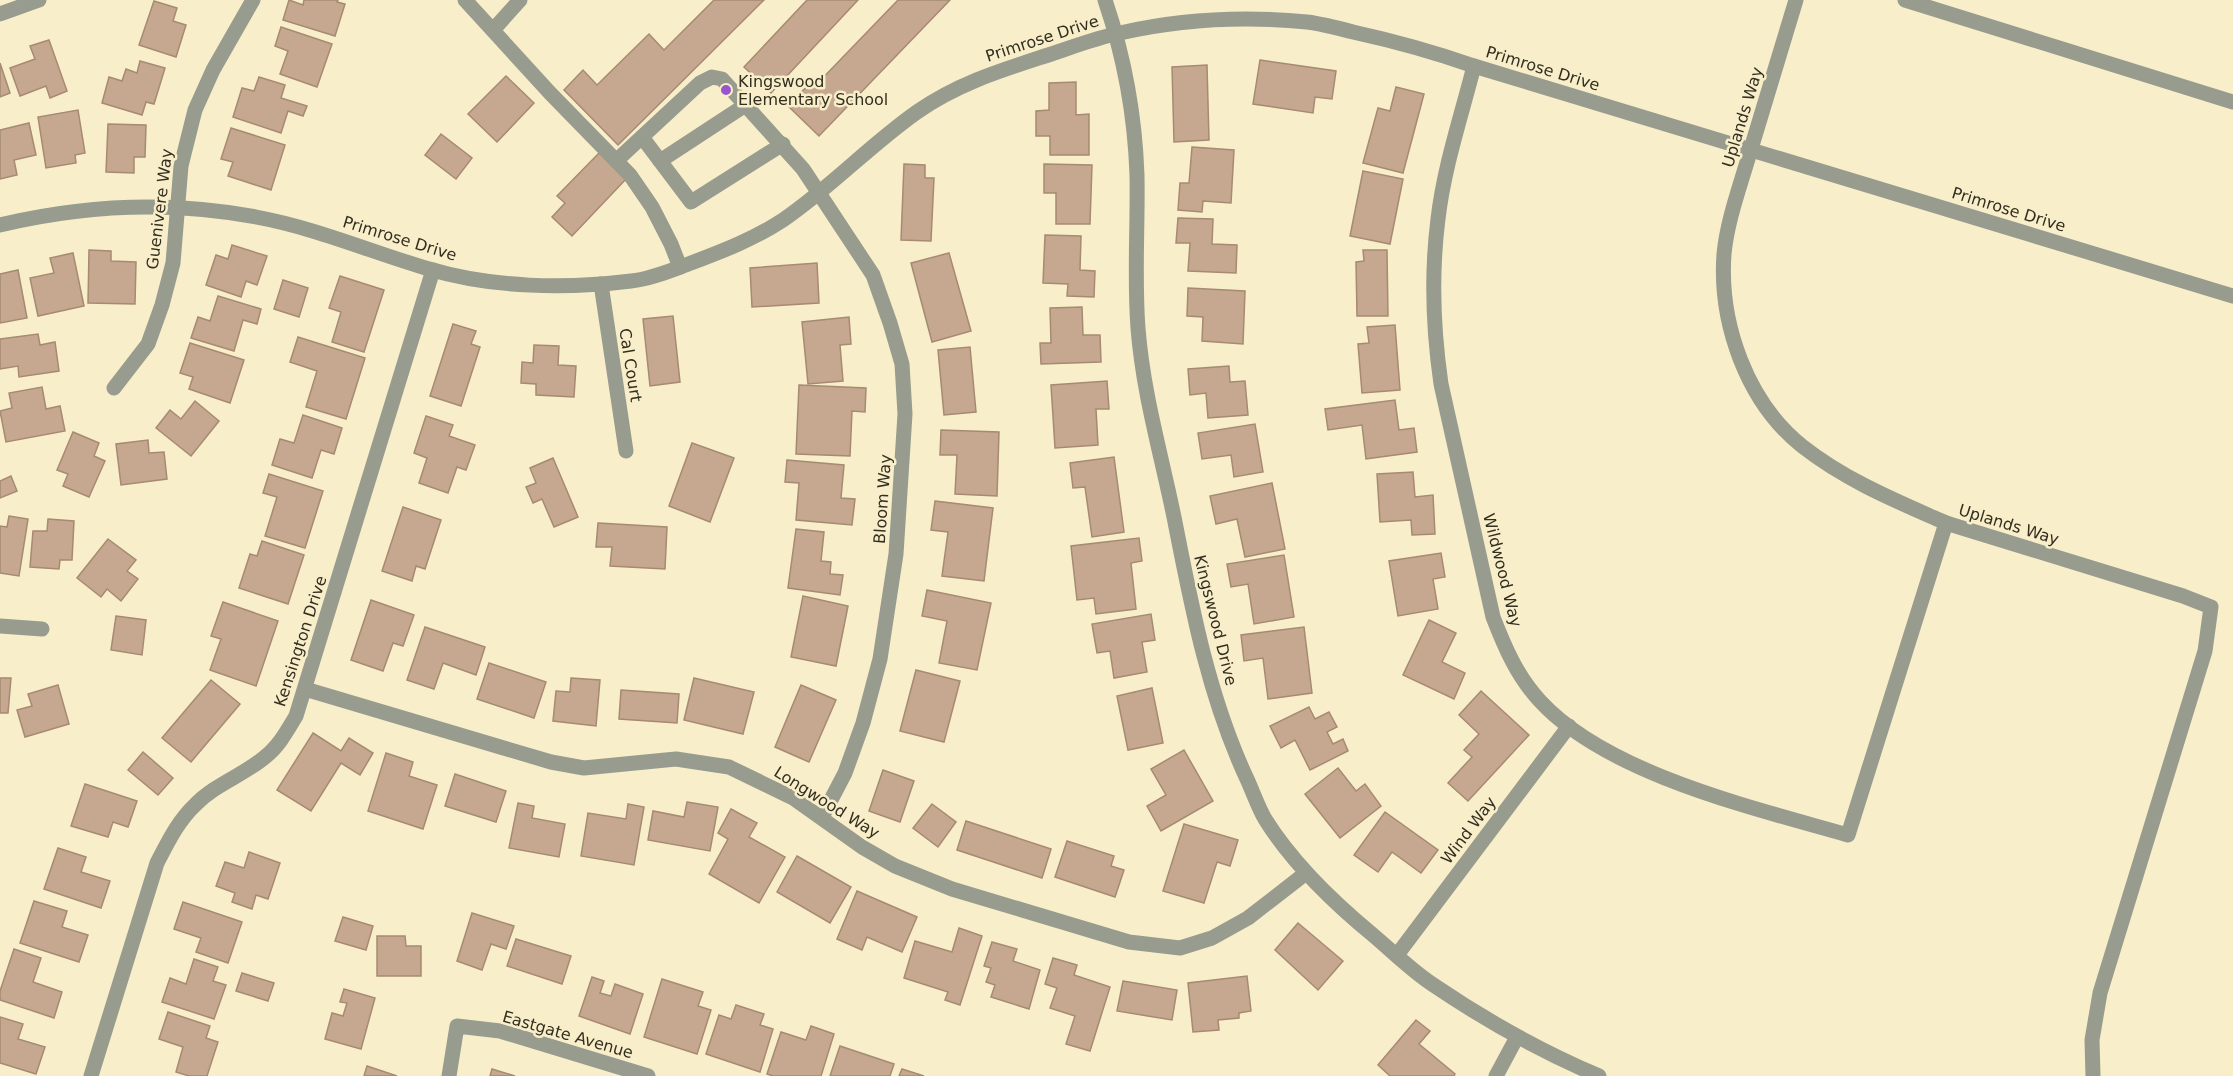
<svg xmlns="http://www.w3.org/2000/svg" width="2233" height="1076" viewBox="0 0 2233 1076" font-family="'DejaVu Sans',sans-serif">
  <rect width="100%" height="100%" fill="#f9eeca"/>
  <g fill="#c5a88f" stroke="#a68a72" stroke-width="1.5">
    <polygon points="289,0 303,5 304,0 338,0 337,2 345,4 335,36 283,20"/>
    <polygon points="714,0 764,0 618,145 564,90 583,70 597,85 649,34 664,50"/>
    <polygon points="807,0 858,0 771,93 744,67"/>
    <polygon points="898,0 950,0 819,136 788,106 811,82 815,86"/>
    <polygon points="154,1 177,8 173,21 186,25 176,57 139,45"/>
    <polygon points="281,27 332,44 317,87 280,74 288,51 275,46"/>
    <polygon points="49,40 67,91 50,98 46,86 20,96 10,68 35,59 30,46"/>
    <polygon points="1260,60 1336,71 1332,99 1315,97 1313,113 1253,104"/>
    <polygon points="140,61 165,68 154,104 146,102 142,115 102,103 109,77 122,81 126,69 137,73"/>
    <polygon points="0,63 10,93 0,97"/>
    <polygon points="1207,65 1209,140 1174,142 1172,67"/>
    <polygon points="506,76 534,103 497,142 468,114"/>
    <polygon points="259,77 285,85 281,98 307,106 303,116 288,111 281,133 233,117 242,88 254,91"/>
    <polygon points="1076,82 1076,115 1089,114 1089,155 1050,155 1050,136 1036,136 1036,111 1049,110 1049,83"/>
    <polygon points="1396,87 1424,94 1403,173 1363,163 1378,108 1390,111"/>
    <polygon points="78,110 85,153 75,155 76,163 46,168 38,117"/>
    <polygon points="29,123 36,155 14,160 17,175 0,179 0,130"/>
    <polygon points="108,124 146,125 145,157 134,157 134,173 106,172"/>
    <polygon points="231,128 285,145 271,190 228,176 233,162 221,159"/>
    <polygon points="441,134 472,158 456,179 425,155"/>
    <polygon points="1192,147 1234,150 1231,203 1203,201 1202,212 1178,210 1180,183 1189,183"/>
    <polygon points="599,153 626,179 572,236 552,217 565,203 557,196"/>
    <polygon points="904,164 925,165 925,178 934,178 931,241 901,240"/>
    <polygon points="1044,164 1092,165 1090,224 1056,224 1056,193 1044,193"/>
    <polygon points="1363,171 1403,179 1390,244 1350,236"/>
    <polygon points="1178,218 1213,219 1212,244 1237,245 1236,273 1188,271 1190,243 1176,243"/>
    <polygon points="1045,235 1081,236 1080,270 1095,271 1094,297 1067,296 1068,284 1043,283"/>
    <polygon points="232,245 267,256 257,285 246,281 241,297 206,285 216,255 228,259"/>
    <polygon points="89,250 111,251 111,261 136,262 135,304 88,303"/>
    <polygon points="1363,250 1387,250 1388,316 1357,316 1356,262 1364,261"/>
    <polygon points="73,253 84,306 38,316 30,278 54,273 50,258"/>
    <polygon points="949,253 971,331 932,342 911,263"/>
    <polygon points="817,263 819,303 752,307 750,268"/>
    <polygon points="18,270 27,318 0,323 0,274"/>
    <polygon points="340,276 384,290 364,352 332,342 341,312 329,308"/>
    <polygon points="283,280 308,288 299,317 274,309"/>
    <polygon points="1188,288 1245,291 1243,344 1202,341 1203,317 1187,316"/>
    <polygon points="218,296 261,309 257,324 243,320 234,351 191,338 198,317 210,321"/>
    <polygon points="1082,307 1083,335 1100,335 1101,362 1041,364 1040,343 1051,343 1050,308"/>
    <polygon points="673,316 680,382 650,386 643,319"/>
    <polygon points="849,317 851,344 840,345 843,381 808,384 802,322"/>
    <polygon points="453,324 476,331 471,344 480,347 461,406 430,396"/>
    <polygon points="1395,325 1400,390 1362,393 1358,344 1369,343 1367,327"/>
    <polygon points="38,334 40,345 55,342 59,371 19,377 18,366 0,369 0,339"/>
    <polygon points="298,337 365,358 346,419 306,407 317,371 290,362"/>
    <polygon points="190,343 244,360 230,403 189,389 193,377 180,373"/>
    <polygon points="534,345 559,346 558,365 576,366 574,397 536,395 536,384 521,383 522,362 533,363"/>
    <polygon points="970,347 976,412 944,415 938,350"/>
    <polygon points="1229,366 1230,382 1245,381 1248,415 1208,418 1206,393 1190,395 1188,369"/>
    <polygon points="1107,381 1109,409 1096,409 1098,445 1055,448 1051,385"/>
    <polygon points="799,385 866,388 865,412 852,411 850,456 796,454"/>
    <polygon points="42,387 46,409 60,406 65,431 6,442 0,411 12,408 9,393"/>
    <polygon points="1395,400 1399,430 1414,428 1417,452 1366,459 1362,425 1328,430 1325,409"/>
    <polygon points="195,401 219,421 191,456 156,428 170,410 181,419"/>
    <polygon points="303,415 342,428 334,454 321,450 312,478 272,465 280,439 294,443"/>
    <polygon points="426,416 453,425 449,436 475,445 466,470 457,467 448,493 419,483 427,458 414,453"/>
    <polygon points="1255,424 1263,472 1234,477 1231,455 1202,459 1198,433"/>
    <polygon points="941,430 999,432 997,496 955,494 957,455 940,455"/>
    <polygon points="73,432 99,443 94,456 105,461 89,497 63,486 68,474 57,470"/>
    <polygon points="148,440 149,453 164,452 167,479 121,485 116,444"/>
    <polygon points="692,443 734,458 710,522 669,506"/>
    <polygon points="1114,457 1124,532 1092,537 1085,487 1073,488 1070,463"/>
    <polygon points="553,458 578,517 554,527 542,499 533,503 526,487 536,483 530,468"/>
    <polygon points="787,460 844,465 841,498 855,499 852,525 796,520 799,483 785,482"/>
    <polygon points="1413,472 1415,497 1433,495 1435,534 1412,535 1411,520 1380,522 1377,474"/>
    <polygon points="269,474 323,491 305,548 265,536 277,497 263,493"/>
    <polygon points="11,476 17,491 0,498 0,481"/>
    <polygon points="1272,483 1285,549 1245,557 1237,519 1216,524 1210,496"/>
    <polygon points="935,501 993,508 984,581 942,576 948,532 931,530"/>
    <polygon points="403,507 441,520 425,569 416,566 412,581 382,571"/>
    <polygon points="9,516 28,519 19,576 0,573 0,526 7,527"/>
    <polygon points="48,519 74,521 72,560 60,560 59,569 30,567 33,531 47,531"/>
    <polygon points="598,523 667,527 665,569 610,566 612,547 596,547"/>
    <polygon points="796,529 824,532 821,561 831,562 830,574 843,575 840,595 788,588"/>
    <polygon points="1139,538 1142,561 1131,563 1136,609 1096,614 1094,598 1077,600 1071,546"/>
    <polygon points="108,539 136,560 127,571 138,579 121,601 107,589 101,597 77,578"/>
    <polygon points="262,541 304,555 288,604 239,588 250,554 257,556"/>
    <polygon points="1441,553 1445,577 1433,579 1438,609 1398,616 1389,561"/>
    <polygon points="1284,555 1294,617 1254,624 1248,584 1231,587 1227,564"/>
    <polygon points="927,590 991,603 977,670 939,663 947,621 922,616"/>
    <polygon points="803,596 848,606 836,666 791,657"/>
    <polygon points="371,600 414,615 403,646 393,643 383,671 351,660"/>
    <polygon points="223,602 278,621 256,686 210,670 221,639 211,636"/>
    <polygon points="1151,614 1155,640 1142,642 1147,672 1114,678 1110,651 1097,653 1092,624"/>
    <polygon points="116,616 146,620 142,655 111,650"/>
    <polygon points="1429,620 1456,633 1442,662 1465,673 1454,699 1403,675"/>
    <polygon points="425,627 485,647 476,675 443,663 434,689 407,680"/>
    <polygon points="1304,627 1312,693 1268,699 1263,658 1244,661 1241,635"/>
    <polygon points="489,663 546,682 534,718 477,699"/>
    <polygon points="916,670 960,681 944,742 900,731"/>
    <polygon points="0,678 11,678 8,713 0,713"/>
    <polygon points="571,678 600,680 596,726 553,721 556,691 570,692"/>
    <polygon points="694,678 754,692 743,734 684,720"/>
    <polygon points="211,680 240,704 191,762 162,738"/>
    <polygon points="58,685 69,724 25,737 17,710 32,706 28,694"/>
    <polygon points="801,685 836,700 809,762 775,747"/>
    <polygon points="1152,688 1163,743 1128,750 1117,696"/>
    <polygon points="621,690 679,694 677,723 619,719"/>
    <polygon points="1481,691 1529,735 1468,801 1448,783 1472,757 1464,750 1479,734 1459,715"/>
    <polygon points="1309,707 1315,719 1329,712 1337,727 1327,732 1333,744 1343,739 1348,751 1310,770 1295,740 1281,748 1270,726"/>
    <polygon points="313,733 341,751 349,738 373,753 360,775 341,763 311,811 277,790"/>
    <polygon points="1184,750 1213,801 1161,831 1147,806 1166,795 1151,769"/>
    <polygon points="143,752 173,778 158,795 128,770"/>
    <polygon points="386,753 413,762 409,776 437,785 423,829 368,811"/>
    <polygon points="1338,768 1356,791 1365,784 1381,806 1340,838 1305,794"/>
    <polygon points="883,770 914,781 900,822 869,811"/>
    <polygon points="455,774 506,791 496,822 445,806"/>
    <polygon points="85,784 137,801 128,827 113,822 108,837 71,826"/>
    <polygon points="687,802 718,807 710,851 648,840 653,811 684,817"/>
    <polygon points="518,803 534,806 532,818 565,824 559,857 509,848"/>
    <polygon points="628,804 644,807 634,865 581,856 588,813 626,819"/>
    <polygon points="932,804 956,822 938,847 913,828"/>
    <polygon points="731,809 757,823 749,837 785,857 759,903 709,874 728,839 718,833"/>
    <polygon points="1385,812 1438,850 1421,873 1392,852 1378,872 1354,855"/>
    <polygon points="966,821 1051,849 1042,878 957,850"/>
    <polygon points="1184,824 1238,840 1230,866 1217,862 1204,903 1163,891"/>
    <polygon points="1067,841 1114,856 1111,866 1124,870 1115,897 1055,877"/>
    <polygon points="58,848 86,857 81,872 110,881 101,908 44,889"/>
    <polygon points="249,852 280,863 268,899 256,895 252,909 232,902 235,893 216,886 225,862 244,868"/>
    <polygon points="797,856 851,887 830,923 777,892"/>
    <polygon points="857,891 917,917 902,952 867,937 862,950 837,939"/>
    <polygon points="34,901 67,911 62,927 88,935 79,962 20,943"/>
    <polygon points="183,902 242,922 228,963 196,952 201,938 174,929"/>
    <polygon points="472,913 514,926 506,949 491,944 482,970 457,961"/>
    <polygon points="343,917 373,926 366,950 335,941"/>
    <polygon points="1298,923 1343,961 1318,990 1275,950"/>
    <polygon points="959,928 982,936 960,1005 945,1000 948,992 904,978 915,941 952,952"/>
    <polygon points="377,936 405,936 406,946 421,946 421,976 377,976"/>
    <polygon points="516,939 571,956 562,984 507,966"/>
    <polygon points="992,942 1017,949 1013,961 1040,970 1029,1009 991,997 995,985 986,982 991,968 984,966"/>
    <polygon points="14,949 41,958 33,982 62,992 54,1018 0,1000 0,991"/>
    <polygon points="1053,958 1077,965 1074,975 1110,987 1090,1051 1066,1044 1075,1016 1050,1008 1057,988 1045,984"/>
    <polygon points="194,959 218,967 213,981 226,985 214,1019 162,1002 170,978 186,984"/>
    <polygon points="242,973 274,983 268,1001 236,991"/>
    <polygon points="1247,976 1251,1011 1239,1013 1239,1018 1218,1020 1219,1030 1193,1032 1188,983"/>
    <polygon points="592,977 604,981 600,993 611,996 615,984 643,994 630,1034 579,1016"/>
    <polygon points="662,979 703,992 698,1006 711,1010 697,1054 644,1037"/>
    <polygon points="1123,981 1177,990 1172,1020 1117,1011"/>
    <polygon points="344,989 375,998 361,1049 325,1039 332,1013 343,1016 347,1003 340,1002"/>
    <polygon points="736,1005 764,1014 760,1025 773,1029 760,1072 706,1054 719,1015 731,1019"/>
    <polygon points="168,1012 210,1026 206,1038 218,1042 207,1076 189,1076 176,1072 183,1047 159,1039"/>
    <polygon points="0,1017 23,1024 18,1039 45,1047 36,1074 0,1063"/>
    <polygon points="1416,1020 1430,1031 1419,1044 1455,1074 1454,1076 1390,1076 1378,1065"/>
    <polygon points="811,1026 834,1034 821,1076 773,1076 767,1074 781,1032 806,1040"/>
    <polygon points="840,1046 894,1064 890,1076 830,1076"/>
    <polygon points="367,1066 397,1076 364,1076"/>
    <polygon points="492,1069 515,1076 490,1076"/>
    <polygon points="902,1069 924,1076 899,1076"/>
  </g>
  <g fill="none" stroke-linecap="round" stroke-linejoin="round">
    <g stroke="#979c8e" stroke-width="15">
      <polyline points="465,0 550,93 630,175 652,207 671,244 680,267"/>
      <path d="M1105,0C1124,56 1135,116 1137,175C1138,226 1134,277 1138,328C1143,394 1162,457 1175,522C1192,609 1209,698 1247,779C1253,792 1258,807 1265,819C1293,864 1333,902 1373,935C1393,952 1411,970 1432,984C1485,1020 1540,1051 1599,1076"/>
      <path d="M1796,0C1780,54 1763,108 1747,162C1738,192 1727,223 1724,254C1719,324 1747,402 1802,446C1845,480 1896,501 1946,523L2183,596L2211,607L2205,651L2100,993L2092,1040L2093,1076"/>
      <polyline points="1905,0 2233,102"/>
      <polyline points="0,14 39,0"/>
      <polyline points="494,29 520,0"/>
      <path d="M1474,66C1461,117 1444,167 1438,219C1431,274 1433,329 1441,384L1493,617C1505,648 1517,676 1540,701C1607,774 1754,808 1848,835L1946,523"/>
      <polyline points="642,137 691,202 783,144"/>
      <polyline points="616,161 700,83 712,77 722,79 803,169 873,275 890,323 902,364 905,414 896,554 880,659 863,723 845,773 822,817"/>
      <polyline points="660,161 747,104"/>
      <path d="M0,225C84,205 171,201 256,217C316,228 371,252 429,269C493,288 566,289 631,281C651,279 672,270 691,263C723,251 754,239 783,220C830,188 870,145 917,112C957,84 999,71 1045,56C1070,48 1095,38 1120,33C1181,19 1245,16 1307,22C1323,24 1338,28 1353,32C1394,41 1434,52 1474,66L2233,296"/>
      <polyline points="601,284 626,451"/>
      <polyline points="114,388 148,344 162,305 173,263 181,166 195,110 213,70 253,0"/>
      <polyline points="0,626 42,629"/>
      <polyline points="305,689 551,762 584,768 676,759 729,767 793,798 862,847 895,866 952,889 1129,942 1180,948 1212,938 1248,918 1306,873"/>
      <polyline points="1397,955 1569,726"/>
      <path d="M91,1076L157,863C168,842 178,821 195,805C215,784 244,775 265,757C279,746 287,731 296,716L433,270"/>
      <polyline points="449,1076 457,1026 500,1031 648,1076"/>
      <polyline points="1496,1076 1517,1037"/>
    </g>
  </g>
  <circle fill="#9756cc" stroke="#f9eeca" stroke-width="2" cx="726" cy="90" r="6"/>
  <g text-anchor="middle" stroke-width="5" stroke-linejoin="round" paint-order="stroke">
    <g font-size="16" fill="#322e20" stroke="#f9eeca">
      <text transform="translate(1042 38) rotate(-18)" y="6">Primrose Drive</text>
      <text transform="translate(1543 68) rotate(17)" y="6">Primrose Drive</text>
      <text transform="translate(1742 117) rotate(-73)" y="6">Uplands Way</text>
      <text transform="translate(159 209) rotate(-83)" y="6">Guenivere Way</text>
      <text transform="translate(2009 209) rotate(17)" y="6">Primrose Drive</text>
      <text transform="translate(400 238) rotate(17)" y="6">Primrose Drive</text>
      <text transform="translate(631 365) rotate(81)" y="6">Cal Court</text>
      <text transform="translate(882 499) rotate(-86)" y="6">Bloom Way</text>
      <text transform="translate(2009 524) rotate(17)" y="6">Uplands Way</text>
      <text transform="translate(1503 570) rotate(76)" y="6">Wildwood Way</text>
      <text transform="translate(1216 620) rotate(76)" y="6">Kingswood Drive</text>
      <text transform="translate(300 641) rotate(-72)" y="6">Kensington Drive</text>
      <text transform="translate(827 802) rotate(32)" y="6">Longwood Way</text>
      <text transform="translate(1468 830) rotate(-53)" y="6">Wind Way</text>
      <text transform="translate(568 1034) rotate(16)" y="6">Eastgate Avenue</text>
    </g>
    <g font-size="16" fill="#322e20" stroke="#f9eeca" text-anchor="start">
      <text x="738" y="87">Kingswood<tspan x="738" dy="18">Elementary School</tspan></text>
    </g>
  </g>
</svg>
